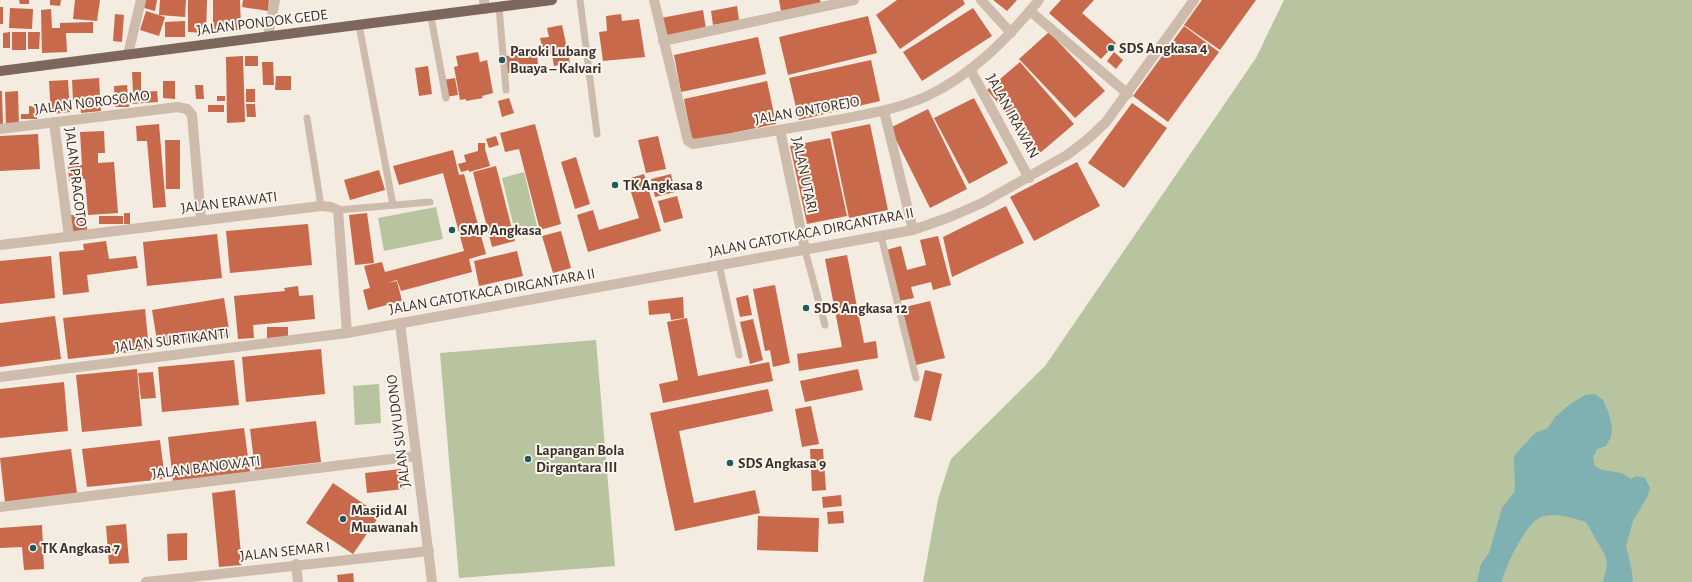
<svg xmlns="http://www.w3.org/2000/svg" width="1692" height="582" viewBox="0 0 1692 582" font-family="'Alegreya Sans',sans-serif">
  <rect width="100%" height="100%" fill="#f4ebe1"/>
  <g fill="#b8c4a0">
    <polygon points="1284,0 1692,0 1692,582 923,582 938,499 951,459 1045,366 1256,58"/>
    <polygon points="524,172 537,226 515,232 502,178"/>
    <polygon points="436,207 443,239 384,251 378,218"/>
    <polygon points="596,340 615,566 459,578 440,353"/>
    <polygon points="379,384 381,423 355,425 353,386"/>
  </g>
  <path fill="#7fb0b2" d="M1595,394L1603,400L1609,414L1612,428L1611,437L1606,446L1597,449L1593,458L1595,466L1602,470L1622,473L1631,479L1636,476L1645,478L1650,488L1647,497L1633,521L1626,546L1631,566L1633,582H1603L1607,565L1605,555L1586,522C1572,518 1553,511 1539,518C1525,525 1505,567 1502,582H1477L1481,564L1489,553L1502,508L1515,491L1514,456L1535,433L1548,428L1555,417L1569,405L1585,395Z"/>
  <g fill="#c8694b">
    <polygon points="19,0 29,0 29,4 20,4"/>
    <polygon points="50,0 61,0 60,6 50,5"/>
    <polygon points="75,0 100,0 97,21 73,19"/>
    <polygon points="146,0 157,0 155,11 144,8"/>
    <polygon points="160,0 186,0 185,17 159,15"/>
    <polygon points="188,0 207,0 206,33 188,32"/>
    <polygon points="213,0 240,0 241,30 213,30"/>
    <polygon points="243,0 269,0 268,11 242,7"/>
    <polygon points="779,0 820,0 821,3 781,11"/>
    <polygon points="897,0 963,0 965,4 900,49 876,15"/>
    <polygon points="993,0 1017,0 1007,11"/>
    <polygon points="1061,0 1094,0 1082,13 1116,43 1101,59 1049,13"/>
    <polygon points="1202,0 1256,0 1220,50 1184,25"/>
    <polygon points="737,6 739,20 713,25 711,11"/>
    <rect x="0" y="7" width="3" height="17"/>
    <polygon points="10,8 33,9 32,29 9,28"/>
    <polygon points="973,8 992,36 922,81 903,52"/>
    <polygon points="51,9 52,28 60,28 60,23 93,22 93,33 66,33 67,52 42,53 41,10"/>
    <polygon points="703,10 706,29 665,36 661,18"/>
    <polygon points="146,11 165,17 159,36 140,30"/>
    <polygon points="115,14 124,15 122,42 113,41"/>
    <polygon points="621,14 622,21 639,19 645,57 603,61 599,32 607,31 606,16"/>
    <polygon points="868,16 877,53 788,75 779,37"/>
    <polygon points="185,21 185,37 165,37 165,22"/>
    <polygon points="562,25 570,63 554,66 552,54 544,55 540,38 549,37 547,28"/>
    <polygon points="1184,26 1219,52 1168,122 1133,96"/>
    <polygon points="10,32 10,48 3,48 3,33"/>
    <rect x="12" y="32" width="14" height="18"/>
    <polygon points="28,32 40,32 39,49 28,49"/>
    <polygon points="1049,32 1105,91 1075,118 1019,59"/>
    <polygon points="758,37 766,74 681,92 674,55"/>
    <polygon points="478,52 480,62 487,60 493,93 482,96 483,98 466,101 466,99 460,100 454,67 458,66 456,56"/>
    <polygon points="1114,52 1123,60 1116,69 1107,61"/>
    <polygon points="526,54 527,55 537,54 538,64 528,66 528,70 508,73 505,56"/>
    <polygon points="243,56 245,122 227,123 226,57"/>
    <rect x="245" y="56" width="13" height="10"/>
    <polygon points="871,60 880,101 799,120 789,78"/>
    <polygon points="262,62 273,62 274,85 263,85"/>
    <polygon points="1020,62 1074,124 1040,153 987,90"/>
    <polygon points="428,66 432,94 419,96 415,68"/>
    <polygon points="132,72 141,72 141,92 133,92"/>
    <polygon points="276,76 291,76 291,90 275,90"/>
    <polygon points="99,78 101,111 81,113 80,99 73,100 72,80"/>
    <polygon points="455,78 458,95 446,97 443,80"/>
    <polygon points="68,80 70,112 51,114 49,81"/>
    <polygon points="163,81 175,81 175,99 163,98"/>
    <polygon points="767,81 776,124 692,141 684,99"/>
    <polygon points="127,85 129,107 115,107 114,86"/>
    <polygon points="195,85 203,85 204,99 196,99"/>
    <rect x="246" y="89" width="9" height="13"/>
    <polygon points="0,91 2,91 3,127 0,127"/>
    <polygon points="18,91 19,127 6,127 5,92"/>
    <polygon points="157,91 158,102 130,104 130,93"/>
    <rect x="217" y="96" width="8" height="5"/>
    <polygon points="509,98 514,113 502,117 498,101"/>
    <polygon points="974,98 1008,163 969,184 934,118"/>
    <polygon points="1132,103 1167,128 1124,188 1088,163"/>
    <polygon points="246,104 255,104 256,117 247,117"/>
    <rect x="208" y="105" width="16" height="7"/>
    <polygon points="29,106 37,107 37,119 21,119 21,114 29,114"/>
    <polygon points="928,109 967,189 930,208 890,128"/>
    <polygon points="159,124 166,207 153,208 147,141 137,141 136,126"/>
    <polygon points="535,124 561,224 540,230 519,149 505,152 500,133"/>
    <polygon points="870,124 888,210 849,218 831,132"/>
    <polygon points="104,131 105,153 98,153 98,163 114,162 118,213 88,215 85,179 69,181 68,166 82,165 80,132"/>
    <polygon points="38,134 40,169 0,171 0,136"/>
    <polygon points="496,136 499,145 489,148 486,139"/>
    <polygon points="658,136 666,169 646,173 638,140"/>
    <polygon points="830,138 847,216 807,224 790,146"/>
    <polygon points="165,140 180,140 180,189 166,189"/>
    <polygon points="478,143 485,143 485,149 490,166 469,172 469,170 461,172 458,164 466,162 464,155 478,151"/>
    <polygon points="453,150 459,175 464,174 486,254 469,259 472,272 401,291 397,280 387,283 397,281 402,301 368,310 363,290 370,288 364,266 382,262 385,272 464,251 443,173 399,185 393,166"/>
    <polygon points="576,157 590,204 575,209 561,162"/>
    <polygon points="1077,162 1100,206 1034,241 1010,197"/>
    <polygon points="496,166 515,241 492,247 473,172"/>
    <polygon points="379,170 385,190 350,200 344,180"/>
    <polygon points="644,174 661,231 588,252 577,215 593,210 599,230 639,218 627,179"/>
    <polygon points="671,174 675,192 655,197 651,179"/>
    <polygon points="677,196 683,218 664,223 658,201"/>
    <polygon points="1006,206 1024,243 952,277 943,237"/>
    <rect x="124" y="213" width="6" height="11"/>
    <polygon points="367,213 374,263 355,265 349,215"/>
    <polygon points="69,215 87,215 87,232 70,232"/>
    <rect x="99" y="216" width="24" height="8"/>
    <polygon points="308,224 312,265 230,273 226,231"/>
    <polygon points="561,231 571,268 553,273 542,236"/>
    <polygon points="217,234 222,278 147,286 143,242"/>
    <polygon points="938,236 951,285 933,290 931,282 911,287 914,298 899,301 886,250 901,246 907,270 926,265 920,240"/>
    <polygon points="106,241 109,259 136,256 138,268 87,275 89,292 63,295 59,252 84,250 83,244"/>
    <polygon points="517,251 523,276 479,286 474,261"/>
    <polygon points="847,255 864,343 876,341 878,358 799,371 797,354 842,347 825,259"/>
    <polygon points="51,256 55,298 0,304 0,261"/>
    <polygon points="569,272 571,277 567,279 565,273"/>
    <polygon points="775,285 790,363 773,367 770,350 765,351 753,289"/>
    <polygon points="298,286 299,296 313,295 315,319 253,325 254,338 238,339 234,296 285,291 284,288"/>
    <polygon points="748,295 752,315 740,317 736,298"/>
    <polygon points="683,297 684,318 671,320 670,313 649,315 648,301"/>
    <polygon points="224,298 230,336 158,347 152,310"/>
    <polygon points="930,301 945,358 916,365 901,308"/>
    <polygon points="145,309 149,350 68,359 63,318"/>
    <polygon points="55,316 61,359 0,367 0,323"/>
    <polygon points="687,318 698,376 769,362 773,381 663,403 659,384 678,380 667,322"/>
    <polygon points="753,319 763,360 750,364 740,322"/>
    <polygon points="267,327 288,327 288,337 267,338"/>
    <polygon points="321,349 325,394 246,402 242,357"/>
    <polygon points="234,360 239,405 162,412 158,367"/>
    <polygon points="137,369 142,426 82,432 76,375"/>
    <polygon points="858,369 863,390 805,402 800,381"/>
    <polygon points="925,370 942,374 931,421 914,417"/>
    <polygon points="153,372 156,398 141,399 138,373"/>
    <polygon points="64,382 68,431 0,438 0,389"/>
    <polygon points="768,389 773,411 679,431 694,503 755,490 760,513 675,531 650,413"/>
    <polygon points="811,406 819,444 802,447 795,409"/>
    <polygon points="316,421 321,462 255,470 250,429"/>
    <polygon points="244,428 250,472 173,481 168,437"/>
    <polygon points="160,440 165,479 87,487 82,449"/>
    <polygon points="71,449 77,493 5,502 0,458"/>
    <polygon points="810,449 823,449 826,490 812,491"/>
    <polygon points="401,469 404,489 367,493 365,473"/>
    <polygon points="333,483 380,515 353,554 306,523"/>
    <polygon points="235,490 242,565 219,567 212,493"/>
    <polygon points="841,495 842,506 823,508 822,497"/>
    <polygon points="843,511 844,523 828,524 827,512"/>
    <polygon points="758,516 819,518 818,552 757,550"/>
    <polygon points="126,524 129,563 109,564 106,526"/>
    <polygon points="42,525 44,569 24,570 22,547 0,548 0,528"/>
    <polygon points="187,533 187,560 168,561 167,534"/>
    <polygon points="353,573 354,582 338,582 337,575"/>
  </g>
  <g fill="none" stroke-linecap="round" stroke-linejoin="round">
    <g stroke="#cdbbac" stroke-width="7">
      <polyline points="580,0 597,134"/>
      <polyline points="499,7 506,90"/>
      <polyline points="431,17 446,98"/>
      <polyline points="359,25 393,205"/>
      <polyline points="307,118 321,206"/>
      <polyline points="338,210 430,202"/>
      <polyline points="881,236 916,378"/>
      <polyline points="805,250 825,325"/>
      <polyline points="719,265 739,355"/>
    </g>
    <g stroke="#cdbbac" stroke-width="10">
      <polyline points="484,0 485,9"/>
      <path d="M654,0L688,141L693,144C739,137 785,129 831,121C863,115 895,110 925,97C971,76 1007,39 1039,0"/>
      <polyline points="981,0 1011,33"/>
      <polyline points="1030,11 1128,94"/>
      <polyline points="268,36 275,0"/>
      <polyline points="663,41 854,0"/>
      <polyline points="128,54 141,0"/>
      <polyline points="970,69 1029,178"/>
      <polyline points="884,111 913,230"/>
      <polyline points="54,122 69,237"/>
      <polyline points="0,129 178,107 187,109 192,115 201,220"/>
      <polyline points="780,130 805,250"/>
      <polyline points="0,245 321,206 331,207 338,210 347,333"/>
      <polyline points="400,323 432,582"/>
      <polyline points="0,377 347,333 913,230 950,217 982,203 1067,155 1088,139 1106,122 1194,0"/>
      <polyline points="0,507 416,456"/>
      <polyline points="296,564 298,582"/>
      <polyline points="146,582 429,551"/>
    </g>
    <polyline stroke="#7d675c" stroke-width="10" points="0,71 552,0"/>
  </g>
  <g fill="#1f5a5e" stroke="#fbf5ee" stroke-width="1.5">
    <circle cx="1111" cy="48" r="4"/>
    <circle cx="502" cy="60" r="4"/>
    <circle cx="615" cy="185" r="4"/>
    <circle cx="452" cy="230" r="4"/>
    <circle cx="806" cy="308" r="4"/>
    <circle cx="528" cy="459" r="4"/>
    <circle cx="730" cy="463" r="4"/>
    <circle cx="343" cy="519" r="4"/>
    <circle cx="33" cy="548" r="4"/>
  </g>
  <g text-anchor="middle" stroke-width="4" stroke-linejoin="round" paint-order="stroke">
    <g font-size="15" fill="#3b302b" stroke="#fbf5ee">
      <text transform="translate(262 22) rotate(-7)" y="5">JALAN PONDOK GEDE</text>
      <text transform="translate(92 102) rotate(-7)" y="5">JALAN NOROSOMO</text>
      <text transform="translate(807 110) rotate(-10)" y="5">JALAN ONTOREJO</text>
      <text transform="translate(1013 116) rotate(61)" y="5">JALAN IRAWAN</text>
      <text transform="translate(805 175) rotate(78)" y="5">JALAN UTARI</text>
      <text transform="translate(76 177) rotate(83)" y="5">JALAN PRAGOTO</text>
      <text transform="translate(229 202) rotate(-7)" y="5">JALAN ERAWATI</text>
      <text transform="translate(811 232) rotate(-11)" y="5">JALAN GATOTKACA DIRGANTARA II</text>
      <text transform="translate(492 291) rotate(-10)" y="5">JALAN GATOTKACA DIRGANTARA II</text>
      <text transform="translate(172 340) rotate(-7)" y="5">JALAN SURTIKANTI</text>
      <text transform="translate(398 431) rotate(-97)" y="5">JALAN SUYUDONO</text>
      <text transform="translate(206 467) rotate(-7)" y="5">JALAN BANOWATI</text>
      <text transform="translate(285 551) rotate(-6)" y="5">JALAN SEMAR I</text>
    </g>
    <g font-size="15" font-weight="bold" fill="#3b302b" stroke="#fbf5ee" text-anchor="start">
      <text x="1119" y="53">SDS Angkasa 4</text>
      <text x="510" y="56">Paroki Lubang<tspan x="510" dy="17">Buaya – Kalvari</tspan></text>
      <text x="623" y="190">TK Angkasa 8</text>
      <text x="460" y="235">SMP Angkasa</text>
      <text x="814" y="313">SDS Angkasa 12</text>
      <text x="536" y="455">Lapangan Bola<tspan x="536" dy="17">Dirgantara III</tspan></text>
      <text x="738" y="468">SDS Angkasa 9</text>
      <text x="351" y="515">Masjid Al<tspan x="351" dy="17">Muawanah</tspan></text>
      <text x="41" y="553">TK Angkasa 7</text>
    </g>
  </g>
</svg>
